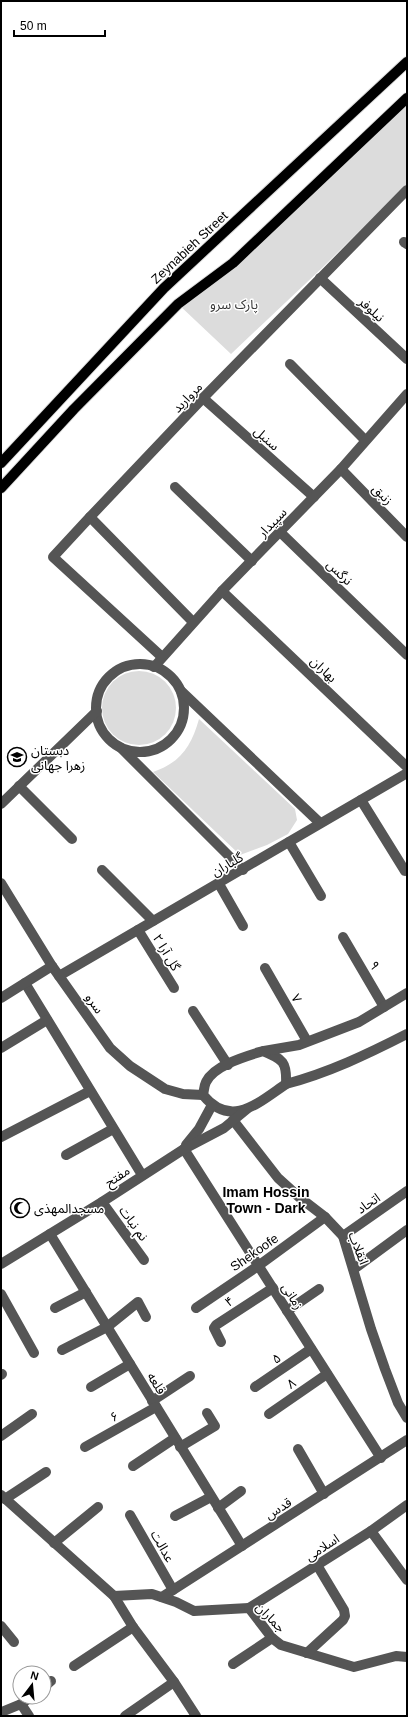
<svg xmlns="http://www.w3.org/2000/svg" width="408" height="1717" viewBox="0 0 408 1717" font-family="Arial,'Noto Sans Arabic',sans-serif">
  <rect width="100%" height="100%" fill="#fff"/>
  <g fill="#dcdcdc">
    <polygon points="407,98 407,184 322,268 231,354 178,304 233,263"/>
    <circle cx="139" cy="708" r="37"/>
    <path d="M199,719L295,809L297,820L288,834L267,845L240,855L153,772C181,762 191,747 199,719Z"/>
  </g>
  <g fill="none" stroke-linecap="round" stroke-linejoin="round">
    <defs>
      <g id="major">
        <polyline points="1,463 164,288 407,62"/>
        <polyline points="1,488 74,409 178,304 233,263 407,98"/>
      </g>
    </defs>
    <use href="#major" stroke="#dbdbdb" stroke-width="12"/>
    <g stroke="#555" stroke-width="10">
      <polyline points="404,242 407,244"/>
      <polyline points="320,278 407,359"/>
      <polyline points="290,364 365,440"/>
      <polyline points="203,398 314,497"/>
      <polyline points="341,469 407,537"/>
      <polyline points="175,487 252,561"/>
      <polyline points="90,517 53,557 162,657"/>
      <polyline points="280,532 407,655"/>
      <polyline points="222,591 407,767"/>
      <polyline points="193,622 90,517 203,398 407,190"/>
      <circle cx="140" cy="708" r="44"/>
      <polyline points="154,667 222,591 341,469 407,394"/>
      <polyline points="181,691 320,823"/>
      <polyline points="121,748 243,870"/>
      <polyline points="19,786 72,839"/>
      <polyline points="361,800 405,871"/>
      <polyline points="1,804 97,711"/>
      <polyline points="289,842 321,896"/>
      <polyline points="102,870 153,921"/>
      <polyline points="1,883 52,966 110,1048 130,1066 165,1089 183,1094 203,1095"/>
      <polyline points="219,884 243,926"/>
      <polyline points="138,930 174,988"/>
      <polyline points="343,937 384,1007"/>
      <polyline points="265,968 307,1041"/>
      <polyline points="59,976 407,773"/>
      <polyline points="25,983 142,1175"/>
      <polyline points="1,998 52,966"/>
      <polyline points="193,1011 228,1065"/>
      <polyline points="1,1048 47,1020"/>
      <path d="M263,1051C283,1059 287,1062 286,1084C258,1103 231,1129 203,1095C204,1091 204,1086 206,1082C214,1065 247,1056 263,1051Z"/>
      <polyline points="264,1051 299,1045 359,1022 407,993"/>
      <path d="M286,1084C328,1073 368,1054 407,1034"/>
      <polyline points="233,1120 278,1178 299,1197 325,1217 343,1236 371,1329 385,1369 398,1403 407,1418"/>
      <polyline points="1,1137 90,1091"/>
      <polyline points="186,1145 199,1129 212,1105"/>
      <polyline points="184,1149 381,1458"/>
      <polyline points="66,1155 113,1129"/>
      <polyline points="102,1202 144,1260"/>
      <polyline points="50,1234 242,1546"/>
      <polyline points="343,1236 407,1191"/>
      <polyline points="1,1264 102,1202 184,1149 224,1128 247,1109"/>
      <polyline points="354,1269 407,1230"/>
      <polyline points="1,1294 34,1353"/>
      <polyline points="55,1308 86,1292"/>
      <polyline points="196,1308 258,1266 325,1217"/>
      <polyline points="287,1311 319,1289"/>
      <polyline points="221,1342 214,1328 216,1325 273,1288"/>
      <polyline points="62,1350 107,1327 138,1302 146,1317"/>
      <polyline points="1,1375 2,1374"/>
      <polyline points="91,1387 130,1364"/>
      <polyline points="255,1387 311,1349"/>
      <polyline points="152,1401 190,1376"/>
      <polyline points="269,1414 327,1374"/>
      <polyline points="1,1436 32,1414"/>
      <polyline points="85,1447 156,1407"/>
      <polyline points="180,1447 215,1426 207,1413"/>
      <polyline points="298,1449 324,1494"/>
      <polyline points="133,1466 175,1438"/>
      <polyline points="1,1495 114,1596 133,1627 174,1682 196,1716"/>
      <polyline points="5,1499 46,1472"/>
      <polyline points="218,1508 241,1491"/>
      <polyline points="130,1515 173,1590"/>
      <polyline points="175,1516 211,1497"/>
      <polyline points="371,1531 407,1580"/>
      <polyline points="54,1543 98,1507"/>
      <polyline points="114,1596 152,1594 176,1602 194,1611 249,1608 272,1638 281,1645 354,1667 396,1656 407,1657"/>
      <polyline points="162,1597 407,1440"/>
      <polyline points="249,1608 371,1531 407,1505"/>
      <polyline points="1,1626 14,1642"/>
      <polyline points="307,1653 343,1620 345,1616 344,1610 317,1565"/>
      <polyline points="233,1664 272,1638"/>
      <polyline points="74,1666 133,1627"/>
      <polyline points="44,1687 51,1681"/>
      <polyline points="4,1711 21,1704"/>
      <polyline points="29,1716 21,1704 31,1697"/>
      <polyline points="125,1716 174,1682"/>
    </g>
    <use href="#major" stroke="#000" stroke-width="10"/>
  </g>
  <defs>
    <symbol id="school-ring" viewBox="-11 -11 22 22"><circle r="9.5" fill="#fff" stroke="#000" stroke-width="1.5"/><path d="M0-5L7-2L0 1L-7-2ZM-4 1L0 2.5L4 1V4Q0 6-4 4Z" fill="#000"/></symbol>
    <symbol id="mosque-ring" viewBox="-11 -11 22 22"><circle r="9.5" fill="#fff" stroke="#000" stroke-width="1.5"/><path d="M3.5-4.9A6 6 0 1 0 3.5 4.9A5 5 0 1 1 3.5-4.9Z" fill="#000"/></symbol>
  </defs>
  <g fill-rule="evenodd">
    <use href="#school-ring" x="6" y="746" width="22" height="22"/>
    <use href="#mosque-ring" x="9" y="1197" width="22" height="22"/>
  </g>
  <g text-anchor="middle" stroke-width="3" stroke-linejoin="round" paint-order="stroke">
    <g font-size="13" fill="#000" stroke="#fff">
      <text transform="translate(189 247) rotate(-43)" y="5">Zeynabieh Street</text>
      <text transform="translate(372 309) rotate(43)" y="5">نیلوفر</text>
      <text transform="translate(187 397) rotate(-46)" y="5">مروارید</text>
      <text transform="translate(267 438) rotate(42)" y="5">سنبل</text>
      <text transform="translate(383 494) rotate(46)" y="5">زنبق</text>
      <text transform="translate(272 522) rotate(-46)" y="5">سپیدار</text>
      <text transform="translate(340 572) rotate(44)" y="5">نرگس</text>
      <text transform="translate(324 669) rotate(44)" y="5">بهاران</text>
      <text transform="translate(227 864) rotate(-30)" y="5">گلباران</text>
      <text transform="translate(167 952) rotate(59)" y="5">گل آرا ۲</text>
      <text transform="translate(375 965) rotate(59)" y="5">۹</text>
      <text transform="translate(297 998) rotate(60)" y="5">۷</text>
      <text transform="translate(95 1003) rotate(55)" y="5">سرو</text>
      <text transform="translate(117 1176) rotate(-34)" y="5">مفتح</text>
      <text transform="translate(368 1203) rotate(-35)" y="5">اتحاد</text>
      <text transform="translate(134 1223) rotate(54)" y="5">نم نبات</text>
      <text transform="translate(359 1248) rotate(69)" y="5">انقلاب</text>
      <text transform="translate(254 1252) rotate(-35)" y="5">Shekoofe</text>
      <text transform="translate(293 1296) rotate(58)" y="5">زمانی</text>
      <text transform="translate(229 1301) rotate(-33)" y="5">۴</text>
      <text transform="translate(276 1358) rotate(-34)" y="5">۵</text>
      <text transform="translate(157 1383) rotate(58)" y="5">قلعه</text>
      <text transform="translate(291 1383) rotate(-35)" y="5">۸</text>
      <text transform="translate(114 1416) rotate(-30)" y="5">۶</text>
      <text transform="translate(278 1508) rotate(-32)" y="5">قدس</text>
      <text transform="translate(163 1546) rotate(61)" y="5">عدالت</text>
      <text transform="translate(322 1547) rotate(-33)" y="5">اسلامی</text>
      <text transform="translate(271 1617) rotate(46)" y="5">جماران</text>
    </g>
    <g font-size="13" fill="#333" stroke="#fff">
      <text x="234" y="309">پارک سرو</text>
    </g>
    <g font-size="13" fill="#000" stroke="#fff" text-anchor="start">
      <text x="31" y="755">دبستان<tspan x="31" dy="15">زهرا جهانی</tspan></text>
      <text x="34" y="1213">مسجدالمهذی</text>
    </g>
    <g font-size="14" font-weight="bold" fill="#000" stroke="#fff">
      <text x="266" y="1197">Imam Hossin<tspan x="266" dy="16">Town - Dark</tspan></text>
    </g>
  </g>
  <rect width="408" height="1717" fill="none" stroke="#000000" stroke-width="4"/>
  <g transform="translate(32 1685) rotate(16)"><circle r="19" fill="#ffffff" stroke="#999999"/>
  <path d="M0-3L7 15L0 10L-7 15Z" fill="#000000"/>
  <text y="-6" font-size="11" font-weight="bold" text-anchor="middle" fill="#000000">N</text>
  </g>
  <path d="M14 30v6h91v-6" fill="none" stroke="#000000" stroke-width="2"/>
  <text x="20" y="30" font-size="12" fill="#000000" stroke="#ffffff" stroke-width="3" paint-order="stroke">50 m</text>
</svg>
